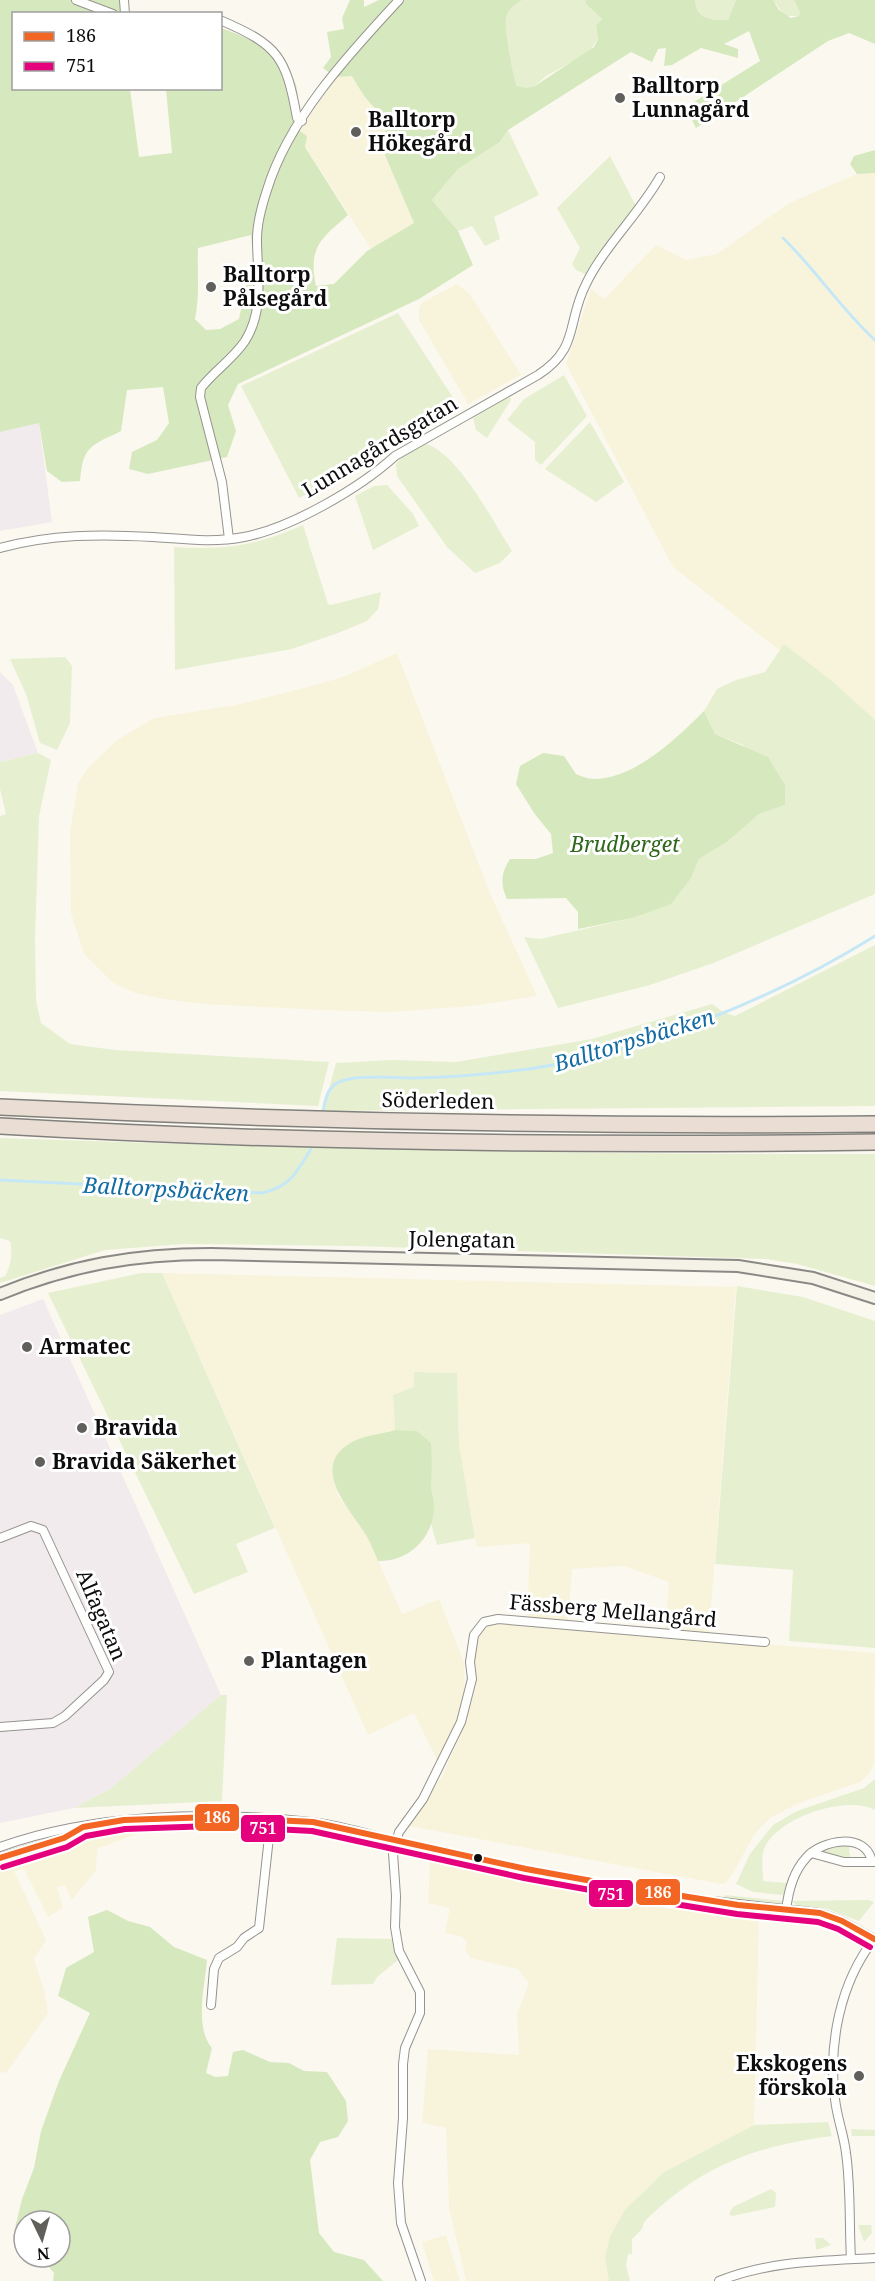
<svg xmlns="http://www.w3.org/2000/svg" width="875" height="2281" viewBox="0 0 875 2281" font-family="'Noto Serif',serif">
  <rect width="100%" height="100%" fill="#fbf8f0"/>
  <g fill="#f2ebee">
    <polygon points="39,423 52,522 0,531 0,432"/>
    <polygon points="0,672 13,685 38,753 0,762"/>
    <polygon points="43,1299 221,1695 110,1789 74,1808 0,1823 0,1315"/>
  </g>
  <g fill="#f8f4dc">
    <polygon points="343,75 352,76 366,98 379,109 388,132 382,148 414,223 371,249 305,146 300,131 335,77"/>
    <polygon points="875,173 875,725 673,567 566,364 591,289 604,299 656,245 686,260 717,254 789,203 857,174"/>
    <polygon points="457,284 470,294 521,375 468,404 419,320 419,307 423,302"/>
    <polygon points="397,653 490,893 537,996 472,1006 389,1012 323,1010 203,1004 163,999 135,993 112,982 84,954 71,913 70,833 78,783 88,768 117,740 154,718 236,705 308,687 343,677"/>
    <polygon points="162,1273 736,1287 709,1633 665,1629 669,1582 624,1566 572,1569 568,1622 527,1618 530,1543 477,1547 459,1445 457,1373 414,1372 414,1387 393,1395 395,1430 354,1441 337,1494 367,1536 402,1614 439,1599 464,1662 465,1700 459,1719 438,1762 414,1713 368,1735"/>
    <polygon points="491,1622 875,1653 874,1764 869,1774 860,1782 799,1803 770,1818 756,1832 733,1873 726,1883 721,1884 409,1826 442,1776 465,1725 476,1686 474,1654 476,1638 481,1629"/>
    <polygon points="138,1826 141,1832 97,1849 96,1870 72,1900 65,1885 57,1887 63,1908 48,1917 24,1869 14,1871 46,1940 34,1959 45,1993 48,2013 7,2072 0,2073 0,1871 89,1837"/>
    <polygon points="443,1860 759,1919 754,2125 664,2172 626,2210 610,2236 609,2281 466,2281 449,2208 446,2128 422,2123 428,2049 519,2055 517,2014 529,1983 518,1969 470,1958 465,1949 467,1941 460,1936 445,1933 450,1908 428,1903 430,1861"/>
    <polygon points="446,2235 460,2281 434,2281 422,2242"/>
  </g>
  <g fill="#e6f0d0">
    <path d="M522,0H586V4L602,19L596,25L598,39L588,53L546,76L535,86L526,88L517,86C513,78 504,25 506,18C508,9 515,5 522,0Z"/>
    <path d="M695,0H736L728,20C712,20 696,20 695,0Z"/>
    <polygon points="773,0 794,0 800,12 799,16 785,16"/>
    <polygon points="508,130 539,195 494,217 500,239 485,246 472,226 458,231 432,200 458,169 500,142"/>
    <polygon points="610,156 637,208 587,275 576,270 572,264 580,248 557,208"/>
    <polygon points="398,313 461,410 390,450 376,460 299,498 241,386"/>
    <polygon points="564,375 587,416 541,465 535,460 535,442 507,420 524,399"/>
    <polygon points="509,394 511,400 487,438 476,430 472,413"/>
    <polygon points="590,422 624,482 596,502 545,469"/>
    <path d="M423,443C457,450 493,522 512,551L500,563L475,573L447,547L397,476L396,464L401,457Z"/>
    <polygon points="387,485 413,514 419,526 373,550 355,496 374,486"/>
    <path d="M303,525L328,604L331,605L381,592L378,609L367,621L338,633L292,649L175,670L174,547C226,550 255,546 303,525Z"/>
    <polygon points="784,644 832,681 875,720 875,894 716,962 650,985 558,1008 524,937 540,939 632,918 691,878 699,859 727,842 759,814 785,805 743,745 715,734 704,711 717,689 736,680 765,672"/>
    <polygon points="65,657 72,666 70,723 57,750 40,743 26,694 10,659"/>
    <polygon points="38,753 51,760 39,816 35,939 36,1001 41,1023 70,1044 115,1050 329,1062 318,1106 0,1091 0,816 6,814 0,789 0,762"/>
    <polygon points="875,945 875,1106 323,1111 336,1063 392,1060 456,1062 592,1039 712,1004 723,1012 735,1016"/>
    <path d="M0,1138C292,1148 583,1155 875,1154V1286L797,1264L766,1259L354,1246L184,1244L105,1250L0,1283V1278L5,1276C11,1266 13,1253 10,1241L0,1238Z"/>
    <polygon points="141,1273 162,1273 275,1528 236,1544 248,1572 194,1594 48,1293"/>
    <polygon points="737,1286 803,1297 875,1321 875,1648 789,1641 793,1570 715,1564"/>
    <polygon points="414,1372 457,1373 459,1445 475,1538 437,1545 431,1524 434,1504 431,1488 431,1443 417,1431 395,1430 393,1395 414,1387"/>
    <polygon points="221,1695 227,1695 222,1801 74,1808 110,1789"/>
    <path d="M875,1779V1810C846,1794 776,1818 764,1849C761,1857 763,1872 763,1881L787,1883L783,1895L753,1892L736,1884L750,1854L773,1825L797,1811L864,1788Z"/>
    <polygon points="849,1845 850,1858 820,1851 827,1847"/>
    <polygon points="725,1895 783,1901 783,1904 724,1897"/>
    <polygon points="868,1900 874,1902 859,1921 825,1908 798,1906 792,1901"/>
    <polygon points="337,1938 393,1939 398,1960 377,1977 373,1984 331,1985"/>
    <path d="M828,2122L832,2136C755,2146 700,2166 644,2222L642,2229L632,2239V2254H628L626,2265L630,2281H609L605,2258L610,2236L625,2210L664,2172L754,2125Z"/>
    <polygon points="851,2129 875,2130 875,2136 852,2136"/>
    <polygon points="771,2189 776,2193 775,2207 732,2216 729,2214 733,2207"/>
    <polygon points="858,2225 871,2225 872,2233 864,2242"/>
    <polygon points="815,2238 823,2238 831,2245 816,2250"/>
  </g>
  <g fill="#d6e8bd" fill-rule="evenodd">
    <path d="M0,0H120L122,13L14,14V88L130,89L139,157L172,153L166,89L220,88L221,28C249,38 287,53 296,85C300,99 296,114 294,127L307,136L305,147L348,215C321,239 308,246 316,286L334,284L367,251L414,223L382,148C391,121 381,116 365,97C360,90 356,83 352,76L335,77L323,68L331,57L327,32L344,29L342,18L350,0H364V7L379,0H522C515,5 508,9 506,18C504,25 513,78 517,86L526,88L535,86L594,47L598,39L596,25L602,19L586,4V0H695C696,20 712,20 728,20L736,0H773L779,10L791,18L799,16L800,12L794,0H875V44L849,33L828,41L696,128L686,107L760,61L749,31L724,44L738,49V58L701,48L672,65L664,66L666,48L658,49L652,62L631,52L508,130L500,142L458,169L432,200L458,231L473,265L419,299L238,384L228,405L236,431L227,457L148,474L129,469L132,452L157,440L169,423L163,387L127,390L121,431C91,446 83,445 80,481L62,482L47,471L39,423L0,432ZM251,235L254,265L248,276L239,319L220,329L206,330L195,319C200,295 197,272 198,248Z"/>
    <polygon points="875,150 875,173 857,174 850,164 854,156"/>
    <path d="M704,711L715,734L768,757L785,785V805L759,814L727,842L699,859L691,878L671,904L632,918L578,929V912L566,898L507,899C500,884 501,873 510,859H536L553,853L551,834L534,813L516,784L520,766L543,753L564,756L576,774C581,776 588,779 594,779C635,779 677,738 704,711Z"/>
    <path d="M395,1430L417,1431L431,1443C432,1457 432,1471 431,1485C431,1492 434,1498 434,1504C435,1536 410,1562 378,1561C374,1552 371,1543 366,1535C349,1508 307,1465 354,1441C366,1435 383,1434 395,1430Z"/>
    <path d="M107,1910L128,1921L150,1927L174,1947L207,1960C205,1986 194,2027 212,2048L206,2073L215,2077L228,2076L233,2052L243,2050L270,2062L289,2063L304,2071L327,2072L346,2101L348,2121L338,2137L320,2142L310,2160L319,2233L334,2252L364,2260L383,2281H53L54,2273L40,2257H60V2221H24V2238L15,2228L22,2199L34,2168L41,2131L59,2081L90,2013L58,1996L66,1968L94,1952L88,1917Z"/>
  </g>
  <g fill="none" stroke-linecap="round" stroke-linejoin="round">
    <g stroke="#c6e8f6" stroke-width="3">
      <path d="M783,238C816,270 841,309 875,340"/>
      <path d="M323,1111C325,1103 326,1092 333,1086C337,1082 344,1080 349,1079C371,1075 395,1078 417,1078C449,1077 481,1075 512,1071C628,1059 776,998 875,936"/>
      <path d="M0,1180L262,1193C291,1186 296,1173 311,1149"/>
    </g>
    <defs>
      <g id="street">
        <polyline points="76,0 113,14"/>
        <polyline points="124,0 125,14"/>
        <path d="M220,20C278,45 286,56 297,118L302,121"/>
        <path d="M229,539L222,482L200,397L201,388C214,371 233,359 245,341C265,309 257,274 257,239C257,222 262,205 267,190C289,118 349,54 399,0"/>
        <path d="M0,548C51,534 101,534 153,537C183,539 214,543 244,537C291,528 360,488 395,456L538,375C580,348 566,323 586,284C603,248 639,214 660,177"/>
        <polyline points="0,1538 31,1526 43,1530 109,1672 104,1680 65,1716 53,1723 0,1727"/>
        <path d="M0,1847C94,1813 211,1811 311,1822C339,1825 367,1834 395,1841"/>
        <polyline points="811,1853 844,1862 875,1862"/>
        <polyline points="0,1858 64,1838 80,1829"/>
        <polyline points="713,1901 820,1913 842,1921 874,1939"/>
        <path d="M786,1911C788,1892 793,1872 806,1858C821,1840 866,1831 872,1862"/>
        <polyline points="211,2005 214,1969 219,1958 237,1947 244,1938 259,1928 271,1819"/>
        <path d="M851,2259C849,2224 851,2188 846,2153C844,2135 837,2118 835,2099C828,2044 840,1982 875,1938"/>
        <polyline points="421,2281 401,2223 398,2183 403,2118 403,2064 405,2048 420,2013 420,1992 399,1951 395,1927 396,1896 393,1853 399,1832 423,1799 461,1722 472,1679 470,1662 474,1635 484,1622 498,1619 765,1642"/>
        <path d="M719,2281C769,2261 821,2261 875,2258"/>
      </g>
      <path id="secondary" d="M0,1294C71,1265 134,1254 211,1254L738,1266L813,1278L875,1298"/>
      <g id="highway">
        <path d="M0,1107C292,1121 583,1127 875,1124"/>
        <path d="M0,1126C291,1143 584,1146 875,1142"/>
      </g>
    </defs>
    <use href="#street" stroke="#94938f" stroke-width="10"/>
    <use href="#secondary" stroke="#8b8986" stroke-width="14"/>
    <use href="#highway" stroke="#81807c" stroke-width="18"/>
    <use href="#street" stroke="#fefefd" stroke-width="8"/>
    <use href="#secondary" stroke="#f5f3e8" stroke-width="10"/>
    <use href="#highway" stroke="#e9ddd4" stroke-width="15"/>
    <defs>
      <polyline id="bus-1" points="0,1858 64,1838 83,1827 124,1820 212,1817 313,1822 526,1869 614,1885 738,1905 820,1913 842,1921 874,1939"/>
      <polyline id="bus-2" points="3,1867 67,1847 86,1836 125,1829 212,1826 312,1831 524,1878 612,1894 737,1914 818,1922 838,1929 870,1947"/>
    </defs>
    <use href="#bus-1" stroke="#fff" stroke-width="10"/>
    <use href="#bus-2" stroke="#fff" stroke-width="10"/>
    <use href="#bus-1" stroke="#f26522" stroke-width="6"/>
    <use href="#bus-2" stroke="#e5007d" stroke-width="6"/>
  </g>
  <g fill="#605f5c" stroke="#fff" stroke-width="2">
    <circle cx="620" cy="98" r="6"/>
    <circle cx="356" cy="132" r="6"/>
    <circle cx="211" cy="287" r="6"/>
    <circle cx="27" cy="1347" r="6"/>
    <circle cx="82" cy="1428" r="6"/>
    <circle cx="40" cy="1462" r="6"/>
    <circle cx="249" cy="1661" r="6"/>
    <circle cx="859" cy="2076" r="6"/>
  </g>
  <circle fill="#0d0d0d" stroke="#fff" stroke-width="2" cx="478" cy="1858" r="5"/>
  <g text-anchor="middle" stroke-width="6" stroke-linejoin="round" paint-order="stroke">
    <g font-size="21" font-weight="bold" fill="#0d0d0d" stroke="#fff" text-anchor="start">
      <text x="632" y="93">Balltorp<tspan x="632" dy="24">Lunnagård</tspan></text>
      <text x="368" y="127">Balltorp<tspan x="368" dy="24">Hökegård</tspan></text>
      <text x="223" y="282">Balltorp<tspan x="223" dy="24">Pålsegård</tspan></text>
      <text x="39" y="1354">Armatec</text>
      <text x="94" y="1435">Bravida</text>
      <text x="52" y="1469">Bravida Säkerhet</text>
      <text x="261" y="1668">Plantagen</text>
      <text x="847" y="2071" text-anchor="end">Ekskogens<tspan x="847" dy="24">förskola</tspan></text>
    </g>
    <g font-size="21" fill="#0d0d0d" stroke="#fff">
      <text transform="translate(380 447) rotate(-31)" y="7">Lunnagårdsgatan</text>
      <text transform="translate(438 1101) rotate(1)" y="7">Söderleden</text>
      <text transform="translate(462 1240) rotate(1)" y="7">Jolengatan</text>
      <text transform="translate(613 1611) rotate(5)" y="7">Fässberg Mellangård</text>
      <text transform="translate(101 1615) rotate(67)" y="7">Alfagatan</text>
    </g>
    <g font-size="21" font-style="italic" fill="#2f661b" stroke="#fff">
      <text x="625" y="852">Brudberget</text>
    </g>
    <g font-size="22" font-style="italic" fill="#136ba2" stroke="#fff">
      <text transform="translate(634 1040) rotate(-17)" y="8">Balltorpsbäcken</text>
      <text transform="translate(166 1189) rotate(3)" y="8">Balltorpsbäcken</text>
    </g>
  </g>
  <g stroke="#fff" stroke-width="2">
    <rect x="194" y="1803" width="46" height="29" rx="6" fill="#f26522"/>
    <rect x="240" y="1814" width="46" height="29" rx="6" fill="#e5007d"/>
    <rect x="635" y="1878" width="46" height="28" rx="6" fill="#f26522"/>
    <rect x="588" y="1879" width="46" height="29" rx="6" fill="#e5007d"/>
  </g>
  <g font-size="16" text-anchor="middle" font-weight="bold" fill="#fff">
    <text x="217" y="1823">186</text>
    <text x="263" y="1834">751</text>
    <text x="658" y="1898">186</text>
    <text x="611" y="1900">751</text>
  </g>
  <rect x="12" y="12" width="210" height="78" fill="#ffffff" stroke="#9e9e9e" stroke-width="1.5"/>
  <rect x="24" y="32" width="30" height="9" fill="#f26522" stroke="#9e9e9e" stroke-width="1.5"/>
  <text x="66" y="42" font-size="18" fill="#0d0d0d">186</text>
  <rect x="24" y="62" width="30" height="9" fill="#e5007d" stroke="#9e9e9e" stroke-width="1.5"/>
  <text x="66" y="72" font-size="18" fill="#0d0d0d">751</text>
  <g transform="translate(42 2239) rotate(175)"><circle r="28" fill="#ffffff" stroke="#9e9e9e" stroke-width="1.5"/>
  <path d="M0-4.5L10 22L0 15L-10 22Z" fill="#605f5c"/>
  <text y="-9" font-size="16" font-weight="bold" text-anchor="middle" fill="#0d0d0d">N</text>
  </g>
</svg>
